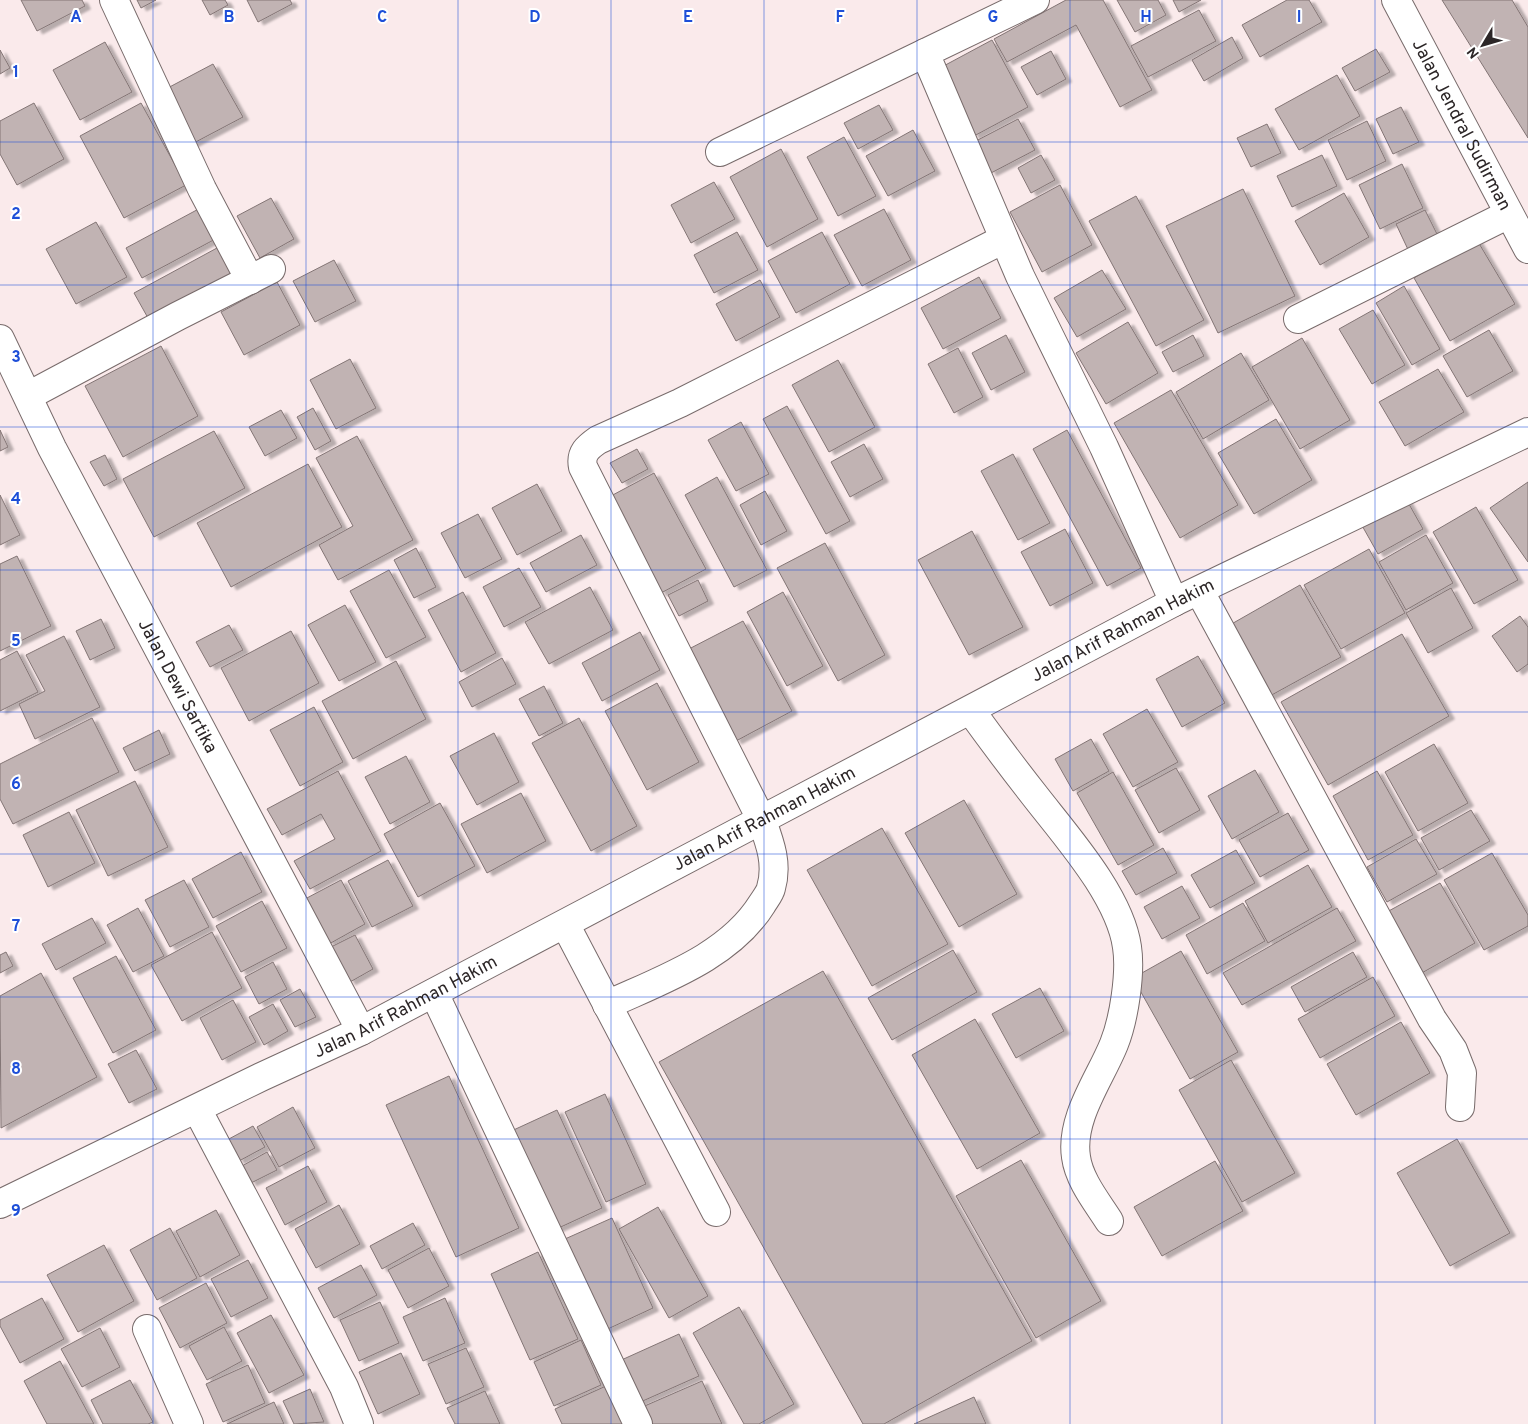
<svg xmlns="http://www.w3.org/2000/svg" width="1528" height="1424" viewBox="0 0 1528 1424" font-family="Overpass,sans-serif">
  <defs>
    <filter id="shadow"><feDropShadow dx="5.5" dy="3" stdDeviation="1" flood-color="#0004"/></filter>
  </defs>
  <rect width="100%" height="100%" fill="#faeaeb"/>
  <g fill="#c1b3b3" stroke="#837575" filter="url(#shadow)">
    <polygon points="21,0 82,0 85,6 37,31"/>
    <polygon points="137,0 156,0 141,8"/>
    <polygon points="202,0 225,0 228,5 210,15"/>
    <polygon points="247,0 290,0 292,4 258,22"/>
    <polygon points="1066,0 1103,0 1152,90 1120,107 1076,25 1007,62 994,39"/>
    <polygon points="1117,0 1158,0 1166,15 1135,32"/>
    <polygon points="1173,0 1201,0 1179,12"/>
    <polygon points="1287,0 1309,0 1322,22 1260,57 1242,25"/>
    <polygon points="1442,0 1512,0 1528,27 1528,138"/>
    <polygon points="1199,10 1216,41 1148,77 1131,46"/>
    <polygon points="1232,37 1243,58 1204,81 1192,60"/>
    <polygon points="992,40 1028,107 974,136 938,69"/>
    <polygon points="105,42 132,92 80,120 53,70"/>
    <polygon points="1376,49 1390,72 1355,91 1342,68"/>
    <polygon points="0,50 10,68 0,74"/>
    <polygon points="1051,51 1066,79 1037,95 1021,67"/>
    <polygon points="213,64 243,117 190,145 162,91"/>
    <polygon points="1337,75 1360,116 1299,150 1275,109"/>
    <polygon points="34,103 64,159 17,185 0,154 0,121"/>
    <polygon points="141,103 186,185 124,218 80,136"/>
    <polygon points="879,105 893,130 858,149 844,123"/>
    <polygon points="1401,107 1419,142 1393,154 1376,119"/>
    <polygon points="1018,119 1035,150 991,173 974,142"/>
    <polygon points="1367,121 1386,161 1347,180 1328,140"/>
    <polygon points="1267,124 1281,153 1251,167 1237,138"/>
    <polygon points="913,130 935,171 888,196 866,156"/>
    <polygon points="844,137 876,196 838,216 807,157"/>
    <polygon points="781,149 818,219 767,247 730,177"/>
    <polygon points="1041,155 1055,180 1031,193 1018,168"/>
    <polygon points="1322,155 1337,186 1292,207 1277,176"/>
    <polygon points="1402,164 1423,208 1380,229 1359,185"/>
    <polygon points="714,182 735,219 691,243 671,205"/>
    <polygon points="1060,185 1092,245 1042,272 1010,212"/>
    <polygon points="1243,189 1295,296 1218,333 1166,226"/>
    <polygon points="1344,193 1369,237 1320,265 1295,221"/>
    <polygon points="1136,196 1204,320 1156,346 1089,221"/>
    <polygon points="271,198 294,239 260,258 237,216"/>
    <polygon points="206,205 223,235 142,278 126,248"/>
    <polygon points="884,209 911,260 862,286 834,235"/>
    <polygon points="1425,210 1442,244 1412,258 1396,224"/>
    <polygon points="96,222 127,277 76,304 46,249"/>
    <polygon points="737,232 758,270 714,293 694,255"/>
    <polygon points="822,232 850,284 796,313 768,261"/>
    <polygon points="1477,240 1515,304 1450,341 1414,278"/>
    <polygon points="228,242 242,268 148,318 134,293"/>
    <polygon points="334,260 356,301 315,322 293,281"/>
    <polygon points="1102,270 1126,309 1077,337 1054,298"/>
    <polygon points="979,277 1001,318 943,349 921,308"/>
    <polygon points="760,280 780,317 736,341 716,304"/>
    <polygon points="277,282 300,325 244,355 221,312"/>
    <polygon points="1404,286 1440,349 1412,365 1376,303"/>
    <polygon points="1373,310 1405,365 1372,384 1339,329"/>
    <polygon points="1128,322 1158,373 1106,404 1076,353"/>
    <polygon points="1489,330 1513,371 1467,397 1443,356"/>
    <polygon points="1006,335 1025,372 991,390 972,353"/>
    <polygon points="1193,335 1204,356 1173,372 1162,352"/>
    <polygon points="1302,338 1350,420 1300,449 1252,367"/>
    <polygon points="161,346 198,416 123,457 85,386"/>
    <polygon points="958,348 983,397 954,413 928,364"/>
    <polygon points="1241,353 1269,400 1203,439 1176,392"/>
    <polygon points="350,359 376,408 336,429 310,380"/>
    <polygon points="838,360 875,427 829,452 792,385"/>
    <polygon points="1438,369 1464,412 1405,446 1379,402"/>
    <polygon points="1171,390 1238,505 1180,538 1114,423"/>
    <polygon points="787,406 850,521 826,534 763,419"/>
    <polygon points="313,408 331,441 315,450 297,417"/>
    <polygon points="281,410 297,438 265,456 249,427"/>
    <polygon points="1276,419 1312,480 1254,514 1218,453"/>
    <polygon points="741,422 769,474 736,491 708,440"/>
    <polygon points="0,430 8,447 0,451"/>
    <polygon points="1067,430 1141,568 1107,586 1033,449"/>
    <polygon points="214,431 245,488 154,537 123,479"/>
    <polygon points="357,436 413,540 338,580 319,545 353,526 316,458"/>
    <polygon points="864,444 883,479 850,497 831,462"/>
    <polygon points="637,449 648,469 622,483 610,463"/>
    <polygon points="1013,454 1050,523 1018,540 981,471"/>
    <polygon points="105,455 117,479 104,486 90,462"/>
    <polygon points="308,464 342,527 231,587 197,523"/>
    <polygon points="654,473 706,569 661,593 609,497"/>
    <polygon points="717,477 767,570 734,587 685,495"/>
    <polygon points="1528,482 1528,562 1490,508"/>
    <polygon points="537,484 562,531 517,555 492,508"/>
    <polygon points="765,491 787,531 761,545 740,505"/>
    <polygon points="0,495 20,535 0,545"/>
    <polygon points="1405,497 1423,529 1378,554 1360,522"/>
    <polygon points="1476,507 1518,580 1474,604 1433,532"/>
    <polygon points="478,514 502,559 465,578 441,533"/>
    <polygon points="1065,529 1093,583 1050,606 1021,552"/>
    <polygon points="972,531 1023,627 969,655 918,560"/>
    <polygon points="581,535 597,565 546,592 530,563"/>
    <polygon points="1426,535 1453,583 1406,610 1379,562"/>
    <polygon points="825,543 885,655 838,681 777,568"/>
    <polygon points="416,548 436,587 414,598 394,560"/>
    <polygon points="1369,549 1405,613 1341,649 1304,585"/>
    <polygon points="17,556 51,626 0,651 0,564"/>
    <polygon points="519,568 541,607 504,627 483,587"/>
    <polygon points="389,570 426,637 386,658 350,591"/>
    <polygon points="698,580 708,601 679,616 668,595"/>
    <polygon points="1300,585 1341,657 1268,697 1228,626"/>
    <polygon points="590,587 613,630 549,664 525,622"/>
    <polygon points="1451,588 1473,628 1428,653 1406,613"/>
    <polygon points="463,592 496,653 461,672 428,610"/>
    <polygon points="783,592 823,666 787,686 747,612"/>
    <polygon points="345,605 376,662 339,681 308,625"/>
    <polygon points="1520,616 1528,627 1528,664 1517,672 1492,636"/>
    <polygon points="101,619 115,648 90,660 76,631"/>
    <polygon points="743,621 792,711 736,741 687,650"/>
    <polygon points="229,625 243,650 210,667 196,642"/>
    <polygon points="291,631 319,683 249,721 221,668"/>
    <polygon points="640,632 660,670 602,701 582,663"/>
    <polygon points="1402,634 1449,716 1328,785 1281,702"/>
    <polygon points="64,636 100,707 35,739 19,704 45,691 26,655"/>
    <polygon points="17,651 38,692 0,711 0,660"/>
    <polygon points="1198,656 1225,703 1182,727 1156,679"/>
    <polygon points="502,658 516,684 472,707 459,682"/>
    <polygon points="396,661 426,719 353,759 322,701"/>
    <polygon points="657,683 699,762 647,790 605,711"/>
    <polygon points="544,686 563,723 539,736 519,699"/>
    <polygon points="314,707 343,762 300,786 270,730"/>
    <polygon points="1147,709 1178,762 1133,787 1103,734"/>
    <polygon points="92,718 119,772 13,824 0,799 0,764"/>
    <polygon points="579,718 637,826 591,851 532,743"/>
    <polygon points="159,730 170,754 135,771 123,748"/>
    <polygon points="494,733 519,782 477,805 450,756"/>
    <polygon points="1091,739 1109,771 1073,791 1055,759"/>
    <polygon points="1434,744 1468,803 1418,831 1385,772"/>
    <polygon points="406,756 430,802 390,824 365,777"/>
    <polygon points="1176,768 1200,810 1159,833 1135,790"/>
    <polygon points="1255,770 1279,812 1232,839 1208,796"/>
    <polygon points="338,771 381,851 310,889 294,861 335,839 321,814 282,835 267,809"/>
    <polygon points="1377,771 1413,835 1368,860 1333,796"/>
    <polygon points="1113,772 1154,845 1118,865 1077,793"/>
    <polygon points="135,781 168,847 108,876 76,810"/>
    <polygon points="521,793 546,841 487,873 461,824"/>
    <polygon points="964,800 1017,894 959,927 905,833"/>
    <polygon points="440,803 475,866 418,897 384,834"/>
    <polygon points="1471,810 1490,841 1439,870 1421,838"/>
    <polygon points="69,812 95,863 48,887 23,835"/>
    <polygon points="1288,813 1309,850 1260,877 1239,840"/>
    <polygon points="882,828 948,944 872,986 807,870"/>
    <polygon points="1416,839 1437,874 1387,902 1367,867"/>
    <polygon points="1163,848 1177,873 1136,895 1122,871"/>
    <polygon points="1236,850 1255,883 1210,908 1191,875"/>
    <polygon points="241,852 262,892 213,918 192,879"/>
    <polygon points="1492,853 1528,915 1528,926 1484,950 1444,880"/>
    <polygon points="388,860 413,906 372,927 348,881"/>
    <polygon points="1308,865 1332,907 1268,943 1245,901"/>
    <polygon points="184,880 209,927 170,947 145,900"/>
    <polygon points="341,880 365,924 329,944 305,899"/>
    <polygon points="1440,883 1475,943 1420,974 1385,913"/>
    <polygon points="1182,886 1200,918 1162,939 1144,907"/>
    <polygon points="262,901 287,948 241,972 216,926"/>
    <polygon points="1243,903 1265,941 1207,974 1186,935"/>
    <polygon points="138,908 164,956 133,972 107,925"/>
    <polygon points="1337,908 1356,941 1242,1005 1223,973"/>
    <polygon points="92,918 106,943 56,970 42,944"/>
    <polygon points="212,932 242,988 182,1021 151,965"/>
    <polygon points="355,935 373,969 350,982 331,947"/>
    <polygon points="953,950 977,992 892,1040 868,998"/>
    <polygon points="1181,951 1238,1052 1190,1079 1133,978"/>
    <polygon points="6,952 13,966 0,973 0,955"/>
    <polygon points="1353,952 1367,977 1305,1012 1291,987"/>
    <polygon points="116,956 156,1030 113,1053 73,978"/>
    <polygon points="273,962 287,989 259,1004 245,977"/>
    <polygon points="823,971 1032,1341 884,1424 863,1424 659,1062"/>
    <polygon points="41,973 97,1077 1,1128 0,996"/>
    <polygon points="1373,977 1395,1016 1320,1058 1298,1019"/>
    <polygon points="1040,988 1064,1031 1016,1058 992,1014"/>
    <polygon points="300,989 316,1017 295,1027 280,1000"/>
    <polygon points="233,1000 256,1042 222,1060 200,1018"/>
    <polygon points="273,1004 288,1031 264,1045 249,1017"/>
    <polygon points="975,1019 1040,1133 977,1169 912,1055"/>
    <polygon points="1401,1022 1430,1073 1356,1115 1327,1064"/>
    <polygon points="136,1050 157,1089 129,1103 108,1064"/>
    <polygon points="1231,1060 1295,1173 1242,1202 1179,1090"/>
    <polygon points="449,1076 519,1228 456,1257 386,1105"/>
    <polygon points="605,1094 646,1184 606,1202 565,1112"/>
    <polygon points="293,1107 315,1148 279,1167 257,1127"/>
    <polygon points="557,1110 602,1208 552,1231 507,1133"/>
    <polygon points="253,1126 265,1147 239,1161 227,1140"/>
    <polygon points="1457,1139 1510,1233 1450,1266 1397,1173"/>
    <polygon points="267,1152 277,1170 251,1183 242,1166"/>
    <polygon points="1021,1160 1101,1301 1036,1338 956,1196"/>
    <polygon points="1215,1161 1243,1211 1162,1256 1134,1207"/>
    <polygon points="308,1166 327,1202 285,1225 266,1188"/>
    <polygon points="339,1205 360,1244 316,1268 295,1229"/>
    <polygon points="658,1207 708,1296 669,1318 619,1229"/>
    <polygon points="216,1210 240,1255 200,1277 176,1231"/>
    <polygon points="612,1218 653,1308 597,1334 556,1243"/>
    <polygon points="413,1223 425,1245 382,1269 370,1246"/>
    <polygon points="170,1228 197,1278 157,1300 130,1250"/>
    <polygon points="104,1245 134,1301 78,1332 47,1275"/>
    <polygon points="429,1248 449,1286 408,1308 388,1270"/>
    <polygon points="538,1252 578,1339 530,1360 491,1274"/>
    <polygon points="248,1260 268,1298 231,1317 211,1279"/>
    <polygon points="361,1265 377,1295 334,1318 318,1288"/>
    <polygon points="206,1283 227,1323 180,1348 159,1308"/>
    <polygon points="42,1298 64,1339 20,1363 0,1326 0,1320"/>
    <polygon points="445,1298 465,1343 423,1361 403,1317"/>
    <polygon points="380,1302 399,1343 359,1361 340,1320"/>
    <polygon points="739,1307 794,1404 759,1424 744,1424 693,1333"/>
    <polygon points="271,1315 304,1375 269,1393 237,1333"/>
    <polygon points="224,1327 242,1361 207,1380 189,1346"/>
    <polygon points="100,1328 120,1367 82,1387 61,1349"/>
    <polygon points="679,1334 699,1376 636,1404 617,1362"/>
    <polygon points="581,1340 601,1385 554,1406 534,1362"/>
    <polygon points="466,1348 484,1387 446,1404 428,1364"/>
    <polygon points="401,1353 420,1394 378,1414 359,1372"/>
    <polygon points="60,1361 94,1424 47,1424 24,1381"/>
    <polygon points="248,1365 265,1403 223,1422 206,1384"/>
    <polygon points="130,1380 153,1422 148,1424 103,1424 91,1400"/>
    <polygon points="702,1381 722,1424 647,1424 640,1408"/>
    <polygon points="606,1386 623,1424 562,1424 555,1409"/>
    <polygon points="310,1389 324,1422 294,1424 283,1401"/>
    <polygon points="485,1391 500,1424 455,1424 447,1408"/>
    <polygon points="974,1397 986,1424 914,1424"/>
    <polygon points="274,1402 284,1424 227,1424"/>
  </g>
  <g fill="none" stroke-linecap="round" stroke-linejoin="round">
    <defs>
      <g id="minor">
        <polyline points="114,0 202,189 250,280"/>
        <polyline points="1035,0 925,53 1020,276 1104,447 1174,602"/>
        <path id="s1" d="M1396,0L1528,249"/>
        <polyline points="720,152 925,53"/>
        <polyline points="1298,319 1509,214"/>
        <path id="s2" d="M0,339L52,448L361,1031"/>
        <polyline points="28,396 178,316 271,269"/>
        <polyline points="1200,592 1432,1019 1453,1050 1462,1073 1460,1107"/>
        <path d="M971,711C992,740 1013,768 1035,796C1066,836 1120,896 1127,947C1131,973 1124,1019 1114,1044C1100,1079 1070,1118 1076,1157C1079,1180 1097,1202 1109,1221"/>
        <polyline points="565,924 716,1212"/>
        <polyline points="434,993 638,1424"/>
        <path d="M607,1005C661,980 729,957 762,904C765,899 770,893 771,888C778,864 770,843 762,821L583,467C580,453 588,447 598,440L680,403L1004,239"/>
        <polyline points="197,1109 344,1387 359,1424"/>
        <path id="s3" d="M0,1204L261,1077L361,1031L1174,602L1528,432"/>
        <polyline points="147,1329 189,1424"/>
      </g>
    </defs>
    <use href="#minor" stroke="#786b6b" stroke-width="30"/>
    <use href="#minor" stroke="#fff" stroke-width="28"/>
  </g>
  <path fill="none" stroke="#1d4ed8" stroke-width="1" stroke-opacity="0.55" d="M153,0V1424M306,0V1424M458,0V1424M611,0V1424M764,0V1424M917,0V1424M1070,0V1424M1222,0V1424M1375,0V1424M0,142H1528M0,285H1528M0,427H1528M0,570H1528M0,712H1528M0,854H1528M0,997H1528M0,1139H1528M0,1282H1528"/>
  <g text-anchor="middle" stroke-width="4" stroke-linejoin="round" paint-order="stroke">
    <g font-size="18" fill="#2c2627" stroke="#fff">
      <text dy="6" stroke="none"><textPath href="#s1" startOffset="141">Jalan Jendral Sudirman</textPath></text>
      <text dy="6" stroke="none"><textPath href="#s3" startOffset="1261">Jalan Arif Rahman Hakim</textPath></text>
      <text dy="6" stroke="none"><textPath href="#s2" startOffset="390">Jalan Dewi Sartika</textPath></text>
      <text dy="6" stroke="none"><textPath href="#s3" startOffset="856">Jalan Arif Rahman Hakim</textPath></text>
      <text dy="6" stroke="none"><textPath href="#s3" startOffset="451">Jalan Arif Rahman Hakim</textPath></text>
    </g>
  </g>
  <g font-size="16" text-anchor="middle" font-weight="bold" fill="#1d4ed8" stroke="#fff" stroke-width="4" stroke-linejoin="round" paint-order="stroke">
    <text x="76" y="22">A</text>
    <text x="229" y="22">B</text>
    <text x="382" y="22">C</text>
    <text x="535" y="22">D</text>
    <text x="688" y="22">E</text>
    <text x="840" y="22">F</text>
    <text x="993" y="22">G</text>
    <text x="1146" y="22">H</text>
    <text x="1299" y="22">I</text>
    <text x="16" y="77">1</text>
    <text x="16" y="219">2</text>
    <text x="16" y="362">3</text>
    <text x="16" y="504">4</text>
    <text x="16" y="646">5</text>
    <text x="16" y="789">6</text>
    <text x="16" y="931">7</text>
    <text x="16" y="1074">8</text>
    <text x="16" y="1216">9</text>
  </g>
  <g transform="translate(1483 45) rotate(232)" stroke="#ffffff" stroke-width="4" paint-order="stroke">
  <path d="M0-4L9 19L0 12L-9 19Z" fill="#2c2627"/>
  <text y="-8" font-size="14" font-weight="bold" text-anchor="middle" fill="#2c2627">N</text>
  </g>
</svg>
